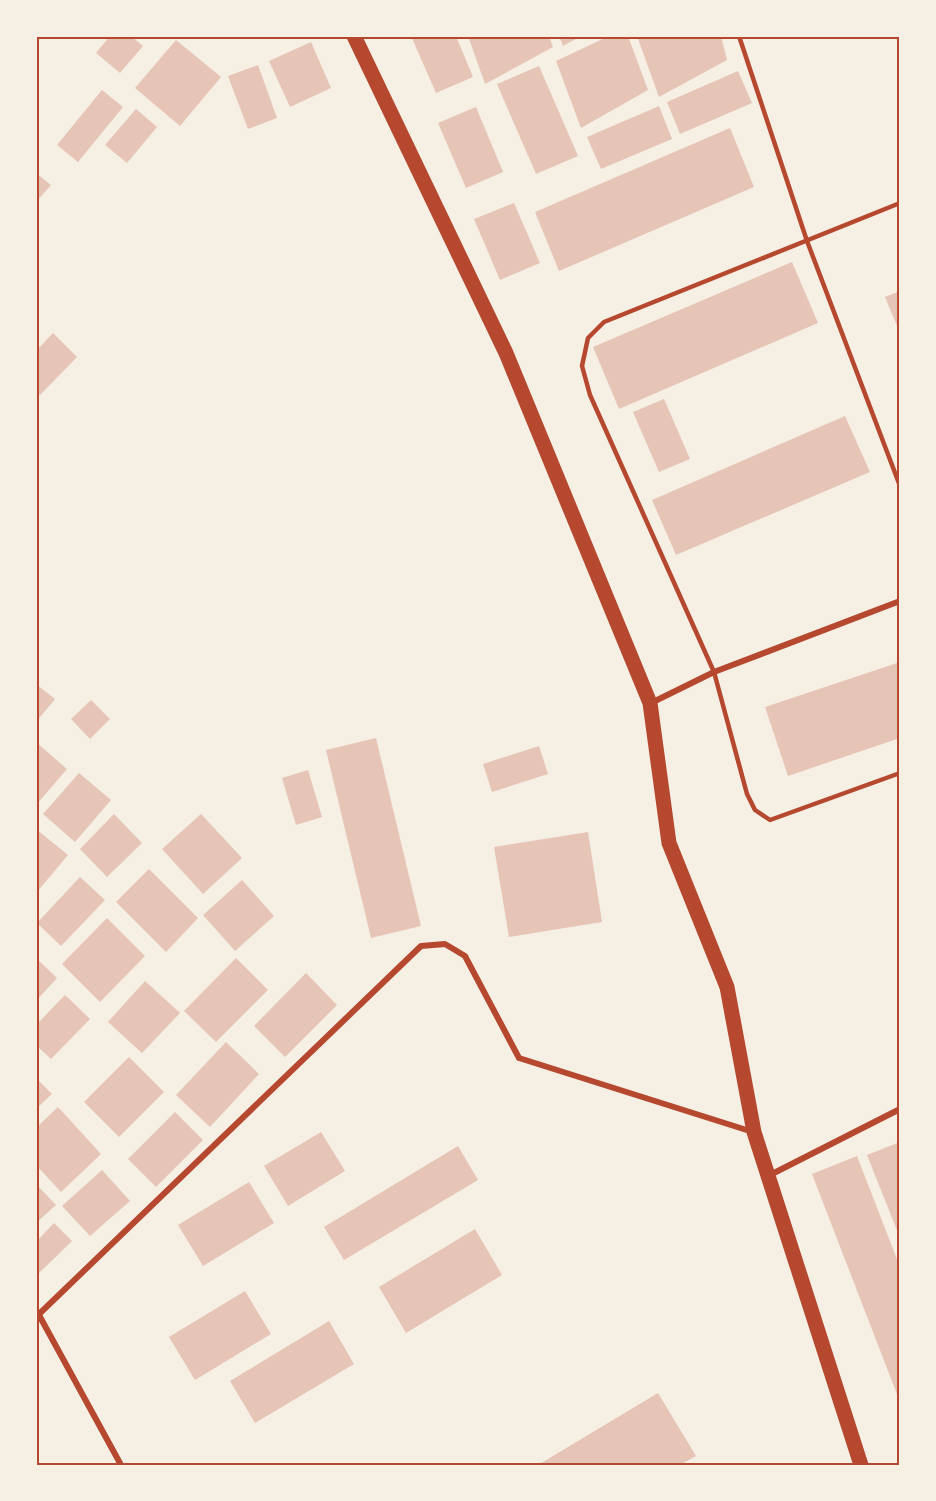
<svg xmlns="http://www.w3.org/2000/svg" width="936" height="1501" viewBox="0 0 936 1501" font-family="'Titillium Web',sans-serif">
  <rect width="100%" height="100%" fill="#f6efe4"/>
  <g fill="#e6c5b7">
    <polygon points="110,36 131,36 143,46 120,73 96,53"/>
    <polygon points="411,36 456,36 473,77 436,93"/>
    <polygon points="468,36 549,36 553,47 485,84"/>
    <polygon points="559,36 581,36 563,46"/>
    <polygon points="609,36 628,36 648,90 581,128 556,61"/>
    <polygon points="637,36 721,36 727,60 659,97"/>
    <polygon points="176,40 221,77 180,126 135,88"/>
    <polygon points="311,42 331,88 290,107 269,61"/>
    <polygon points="258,65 277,118 248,129 228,76"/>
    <polygon points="539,66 578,156 536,174 497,84"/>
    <polygon points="738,71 752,103 680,134 667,102"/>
    <polygon points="102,90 123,107 78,162 57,145"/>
    <polygon points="659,106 672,139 601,169 587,137"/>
    <polygon points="476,107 503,172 466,188 438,123"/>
    <polygon points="136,109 157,127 127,163 105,145"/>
    <polygon points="730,128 754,187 559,271 535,212"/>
    <polygon points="36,173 51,185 36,202"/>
    <polygon points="514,203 540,263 500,280 474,219"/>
    <polygon points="792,262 818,323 619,409 593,347"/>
    <polygon points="900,291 900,333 885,297"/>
    <polygon points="53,333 77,357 40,395 36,391 36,351"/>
    <polygon points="664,399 690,459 659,472 633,412"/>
    <polygon points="845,416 870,472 676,555 652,500"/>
    <polygon points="900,662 900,738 788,776 765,707"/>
    <polygon points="36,684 55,699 36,722"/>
    <polygon points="91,700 110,719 90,739 71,719"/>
    <polygon points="376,738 421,926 371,938 326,750"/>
    <polygon points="36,742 67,769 36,805"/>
    <polygon points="539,746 548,774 492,792 483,764"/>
    <polygon points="308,770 322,817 296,825 282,778"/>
    <polygon points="79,773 111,800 75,842 43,814"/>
    <polygon points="114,814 142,843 107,877 80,849"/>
    <polygon points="201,814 242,858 203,894 162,849"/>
    <polygon points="36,829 68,855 36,893"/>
    <polygon points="588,832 602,922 509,937 494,847"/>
    <polygon points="149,869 198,918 166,952 116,902"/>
    <polygon points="80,877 105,900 61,946 37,923"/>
    <polygon points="242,880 274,916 235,951 203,915"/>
    <polygon points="107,918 145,956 100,1002 62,964"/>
    <polygon points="36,958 57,978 36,1001"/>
    <polygon points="236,958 268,990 216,1042 184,1011"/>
    <polygon points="306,973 337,1005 285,1057 254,1026"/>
    <polygon points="145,981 180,1013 142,1053 108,1022"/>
    <polygon points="65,995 90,1019 51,1059 36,1045 36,1025"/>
    <polygon points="226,1042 259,1074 210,1127 176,1095"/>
    <polygon points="129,1057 164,1092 119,1137 84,1102"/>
    <polygon points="36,1078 52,1094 36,1109"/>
    <polygon points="58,1107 101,1154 61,1192 36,1165 36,1128"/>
    <polygon points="175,1112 203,1140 156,1187 128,1159"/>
    <polygon points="321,1132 345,1171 288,1206 264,1166"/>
    <polygon points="900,1142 900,1238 867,1155"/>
    <polygon points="458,1146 478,1180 344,1260 324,1227"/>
    <polygon points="857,1156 900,1267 900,1402 812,1174"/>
    <polygon points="102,1170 130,1201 90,1236 62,1206"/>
    <polygon points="249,1182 274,1223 203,1266 178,1225"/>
    <polygon points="36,1184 56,1205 36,1223"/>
    <polygon points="54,1223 72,1241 36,1276 36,1242"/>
    <polygon points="475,1229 502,1275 406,1333 379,1287"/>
    <polygon points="245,1291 271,1334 195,1380 169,1337"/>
    <polygon points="329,1321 354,1364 255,1423 230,1381"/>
    <polygon points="658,1393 696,1456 680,1465 538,1465"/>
  </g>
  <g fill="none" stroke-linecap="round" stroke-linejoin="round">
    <g stroke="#b5482f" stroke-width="4.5">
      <polyline points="739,36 807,241 900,486"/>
      <polyline points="900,203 604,322 588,338 582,366 590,395 714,672 747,794 755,810 770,820 900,773"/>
    </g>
    <g stroke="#b5482f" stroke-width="6">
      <polyline points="651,703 714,672 900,601"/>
      <polyline points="768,1176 900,1109"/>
      <polyline points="39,1315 121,1465"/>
      <polyline points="36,1317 421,946 445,944 465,956 519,1058 753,1132"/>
    </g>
    <polyline stroke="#b5482f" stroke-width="15" points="354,36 506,353 650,703 669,843 727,987 754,1132 861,1465"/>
  </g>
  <rect width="936" height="1501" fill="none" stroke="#f6efe4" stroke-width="75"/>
  <rect x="38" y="38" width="860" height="1426" fill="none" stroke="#b5482f" stroke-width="2"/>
</svg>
